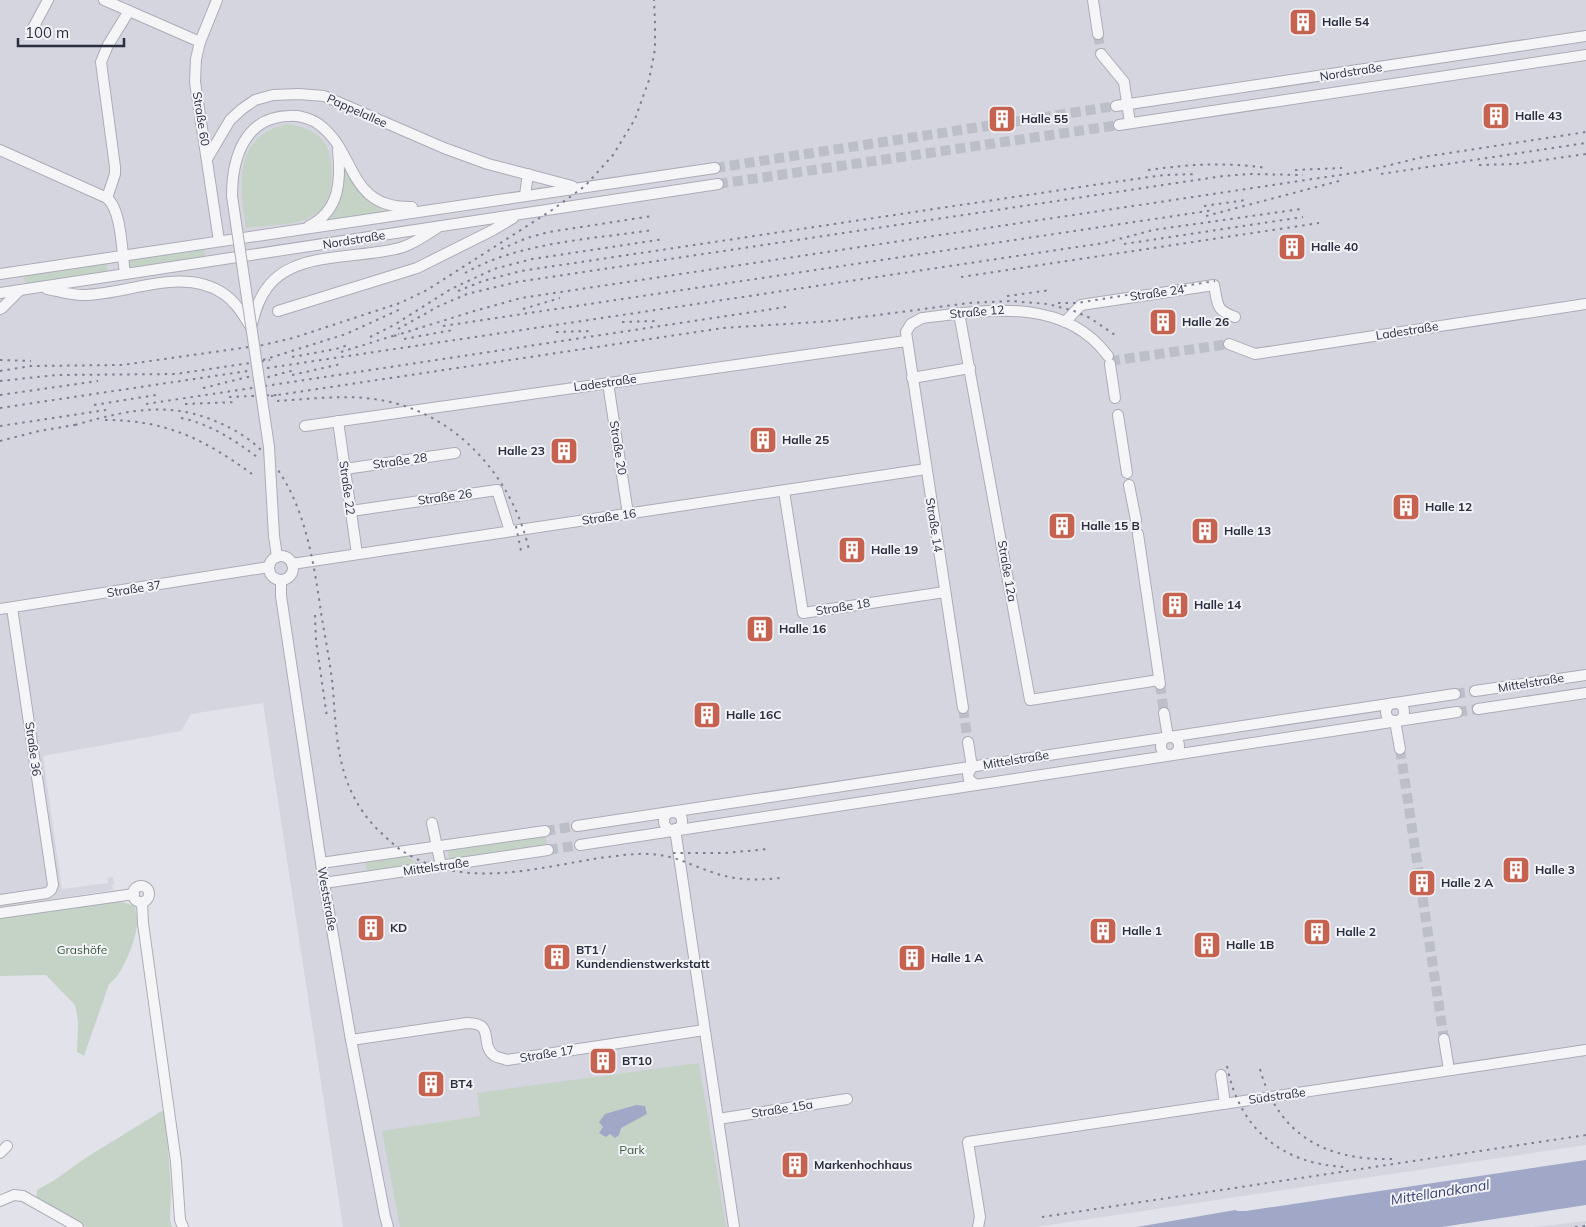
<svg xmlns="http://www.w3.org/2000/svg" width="1586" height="1227" viewBox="0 0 1586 1227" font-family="Mulish,sans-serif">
  <rect width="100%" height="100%" fill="#e2e3ea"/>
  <g fill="#d5d5df">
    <polygon points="0,0 1586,0 1586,1145 1036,1227 343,1227 263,703 191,714 181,731 43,756 62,889 108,883 107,878 113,877 114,885 112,885 114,890 0,907"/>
    <polygon points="1586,1221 1586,1227 1533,1227 1543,1226"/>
  </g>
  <g fill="#c4d3c5">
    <path d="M287,124C323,129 335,148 331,183C330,194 327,206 317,213C301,226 266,225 246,228C239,184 233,137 287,124Z"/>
    <path d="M343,163C354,185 364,203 388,212L329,220C342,204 341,183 343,163Z"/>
    <polygon points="204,247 205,257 129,268 128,259"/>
    <polygon points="106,262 108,271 27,284 23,280 25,275"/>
    <polygon points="545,835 547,844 452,859 449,857 448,852 450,849"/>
    <polygon points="405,856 420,864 367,872 365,862"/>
    <path d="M116,900L135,906C136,913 138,920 137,926C135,942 122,976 109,984L84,1056L77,1052L78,1021L75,1005L46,975L0,976V918Z"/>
    <polygon points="699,1063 726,1227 400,1227 382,1131 480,1116 477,1093"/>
    <polygon points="165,1109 171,1189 170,1220 172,1227 86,1227 43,1204 36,1198 37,1190 56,1179 87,1157"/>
  </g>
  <g fill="#a0a7c7">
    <polygon points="636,1105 645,1106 647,1114 621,1128 619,1135 615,1138 610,1134 606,1137 599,1133 603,1127 599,1122 605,1114"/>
    <polygon points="1586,1160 1586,1205 1442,1227 1137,1227 1235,1210 1238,1211 1246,1211"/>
  </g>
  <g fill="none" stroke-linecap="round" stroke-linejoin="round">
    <g stroke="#bdbfc8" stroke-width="10" stroke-dasharray="10 5" stroke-linecap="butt">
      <polyline points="1098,34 1101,54"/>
      <polyline points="715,168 1116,106"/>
      <polyline points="718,184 1119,125"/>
      <polyline points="1110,361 1229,344"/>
      <polyline points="1160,684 1164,713"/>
      <polyline points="1455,694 1475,691"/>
      <polyline points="963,708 968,742"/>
      <polyline points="1457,712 1478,709"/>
      <polyline points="1400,749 1444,1039"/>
      <polyline points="545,831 577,826"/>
      <polyline points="548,850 580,845"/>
    </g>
    <defs>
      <g id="minor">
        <polyline points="104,0 200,42"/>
        <polyline points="217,0 200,42 196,59 195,82 219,241"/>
        <polyline points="1093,0 1098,34"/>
        <polyline points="33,28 48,0"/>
        <polyline points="1101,54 1124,82 1130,123"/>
        <polyline points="1116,106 1586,36"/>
        <polyline points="1119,125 1586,55"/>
        <path d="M0,150L107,198C122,210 122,255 125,274"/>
        <polyline points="207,159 230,120 242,109 255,100 273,95 299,94 324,96 444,148 488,164 572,186"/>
        <polyline points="525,195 528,174"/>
        <path d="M232,196C232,159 244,117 289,116C299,115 313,119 321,126C357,154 348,209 412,207"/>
        <polyline points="107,198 115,174 115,167 101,62 108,45 129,11"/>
        <path d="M309,226C340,211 341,180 338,150"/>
        <polyline points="0,274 715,168"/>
        <path d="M47,289C59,291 73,296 85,295C129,294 183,266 224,294C236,302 243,315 251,327"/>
        <polyline points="0,293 718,184"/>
        <polyline points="0,309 2,308 20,290"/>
        <polyline points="278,311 417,268 493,230 513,218"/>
        <polyline points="959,313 1030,700 1159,680"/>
        <path d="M1065,322L1081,305L1214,285C1218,304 1215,310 1235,317"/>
        <path d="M251,327C255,314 258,299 267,288C294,249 363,260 403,247C415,243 426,235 437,228"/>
        <polyline points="1229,344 1255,354 1586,304"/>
        <polyline points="1110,364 1115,398"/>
        <polyline points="912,378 970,368"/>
        <polyline points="608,383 628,514"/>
        <polyline points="1118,415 1127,473"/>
        <polyline points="338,421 357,554"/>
        <polyline points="305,426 906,341"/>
        <polyline points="345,469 455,453"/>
        <polyline points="1129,485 1136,520"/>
        <polyline points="784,491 803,613 945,592"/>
        <polyline points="351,511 497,490 510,531"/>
        <polyline points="1138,534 1160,684"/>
        <polyline points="274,536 277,557"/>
        <circle cx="281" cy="568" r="12"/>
        <polyline points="292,564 926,469"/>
        <polyline points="281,581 281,596 324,883 351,1040 385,1216 388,1227"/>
        <polyline points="0,609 269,567"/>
        <polyline points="1475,691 1586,675"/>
        <circle cx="1395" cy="712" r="9"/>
        <path d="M963,708L906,332L911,324L922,318C986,310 1064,296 1108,356"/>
        <polyline points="1478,709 1586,693"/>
        <polyline points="1164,713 1168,737"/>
        <polyline points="1395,721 1400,749"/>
        <circle cx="1170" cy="746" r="9"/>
        <polyline points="968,742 972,767 968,774 969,780 975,784"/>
        <circle cx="673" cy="821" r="9"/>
        <polyline points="432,823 441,866"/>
        <polyline points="577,826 1455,694"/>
        <polyline points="675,829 734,1227"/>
        <polyline points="580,845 1457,712"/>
        <polyline points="321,863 545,831"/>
        <polyline points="324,883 548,850"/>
        <circle cx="141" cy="894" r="8"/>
        <polyline points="0,900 47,893 51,890 53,885 12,608"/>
        <polyline points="142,902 143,923 176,1162 180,1220 183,1227"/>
        <polyline points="0,913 134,894"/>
        <polyline points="1444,1039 1449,1070"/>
        <path d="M351,1040L467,1023C497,1023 478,1045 495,1056C498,1058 503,1058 507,1060L704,1030"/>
        <polyline points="1221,1075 1225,1104"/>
        <polyline points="718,1119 847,1099"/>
        <polyline points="0,1153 7,1146"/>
        <polyline points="0,1201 14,1195 23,1196 78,1227"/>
        <polyline points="978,1227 980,1217 968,1142 1586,1050"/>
      </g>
    </defs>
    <use href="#minor" stroke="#abacb7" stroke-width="12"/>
    <use href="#minor" stroke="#f5f5f8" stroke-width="10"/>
    <g stroke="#7d7e93" stroke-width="2" stroke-dasharray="2.5 5" stroke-linecap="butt">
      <polyline points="1479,165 1516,164 1586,154"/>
      <path d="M1148,170C1191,164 1223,162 1267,168"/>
      <polyline points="1295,170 1342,168"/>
      <polyline points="1381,174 1586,143"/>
      <polyline points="1204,206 1246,200"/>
      <polyline points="1206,216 1339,181"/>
      <polyline points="1124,244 1303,217"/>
      <polyline points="501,249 527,238 549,232 652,216"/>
      <path d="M465,273C519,242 593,239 653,230"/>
      <polyline points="961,277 1319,223"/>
      <polyline points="458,291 483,281 521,271 1114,182 1164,175 1197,174"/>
      <polyline points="1007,296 1051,290"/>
      <polyline points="1058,303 1077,303 1215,281"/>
      <polyline points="523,309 560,298"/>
      <polyline points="622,322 657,321"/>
      <polyline points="443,326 1214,210"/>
      <polyline points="398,329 437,307 467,294 517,282 1223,176 1250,174 1303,175"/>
      <polyline points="556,332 591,331"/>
      <polyline points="394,336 471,312 521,298 1366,171 1423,157 1586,132"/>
      <polyline points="370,337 394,325 451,289 494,269 532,259 664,239"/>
      <polyline points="404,339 453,330"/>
      <polyline points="341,352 399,334"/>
      <polyline points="292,357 336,349 348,345"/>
      <polyline points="0,360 31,361"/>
      <polyline points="263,360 346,334 403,308"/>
      <polyline points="0,371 31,366 122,365 263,345 293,338 400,303 427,290 552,210 585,186 613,155 635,119 649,80 655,49 655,23 654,0"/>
      <polyline points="292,375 341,364"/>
      <polyline points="0,381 56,375 176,374 270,360"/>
      <polyline points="253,381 295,370"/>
      <polyline points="203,388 252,376"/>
      <polyline points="0,395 98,381"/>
      <polyline points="271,396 723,328 832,321 969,303 1010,301 1048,304 1074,311 1090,318 1118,337"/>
      <polyline points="229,397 277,395"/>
      <path d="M277,401C311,399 347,394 380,400C455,412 513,477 529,550"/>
      <polyline points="146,404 786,307"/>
      <polyline points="185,404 237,402"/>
      <polyline points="94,405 156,395"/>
      <polyline points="0,408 1104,243 1153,230 1301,209"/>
      <path d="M181,418C210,424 233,439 257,457"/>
      <path d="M105,420C166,420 204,439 252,474"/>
      <path d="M75,425C134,408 177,399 234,430C301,467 312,550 322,619C326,642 331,667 333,690C337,744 338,788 377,829C386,837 394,846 404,852C464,890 535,868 600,858C617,856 634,853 651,854C678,856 691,866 715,873C737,881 759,880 781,878"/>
      <polyline points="0,426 106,410"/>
      <polyline points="0,441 39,431 80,424"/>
      <polyline points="516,526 521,551"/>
      <polyline points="315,615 316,641 327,717"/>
      <polyline points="673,853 725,853 769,849"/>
      <path d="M1227,1066C1239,1129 1282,1164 1345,1167"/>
      <path d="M1260,1069C1278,1135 1326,1161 1392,1159"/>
      <polyline points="1042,1217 1586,1135"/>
      <polyline points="1575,1227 1586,1226"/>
    </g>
    <defs>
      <polyline id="minor-bridge" points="232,196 269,447 274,536"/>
    </defs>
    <use href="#minor-bridge" stroke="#abacb7" stroke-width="12" stroke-linecap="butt"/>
    <use href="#minor-bridge" stroke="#f5f5f8" stroke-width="10"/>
  </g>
  <defs>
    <symbol id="building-square" viewBox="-11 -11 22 22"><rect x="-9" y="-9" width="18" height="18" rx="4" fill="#c66350" stroke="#f2f3f7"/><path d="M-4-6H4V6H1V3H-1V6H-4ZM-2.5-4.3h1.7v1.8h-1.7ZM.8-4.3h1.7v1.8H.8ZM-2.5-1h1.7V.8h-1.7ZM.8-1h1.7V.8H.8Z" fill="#fff"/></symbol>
  </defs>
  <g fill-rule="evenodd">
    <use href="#building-square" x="1287" y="6" width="32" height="32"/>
    <use href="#building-square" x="1480" y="100" width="32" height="32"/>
    <use href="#building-square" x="986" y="103" width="32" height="32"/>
    <use href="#building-square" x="1276" y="231" width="32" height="32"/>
    <use href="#building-square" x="1147" y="306" width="32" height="32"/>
    <use href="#building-square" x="747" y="424" width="32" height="32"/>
    <use href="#building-square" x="548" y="435" width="32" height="32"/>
    <use href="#building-square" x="1390" y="491" width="32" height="32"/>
    <use href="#building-square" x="1046" y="510" width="32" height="32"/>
    <use href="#building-square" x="1189" y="515" width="32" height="32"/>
    <use href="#building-square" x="836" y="534" width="32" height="32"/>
    <use href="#building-square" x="1159" y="589" width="32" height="32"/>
    <use href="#building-square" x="744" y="613" width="32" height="32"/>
    <use href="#building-square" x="691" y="699" width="32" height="32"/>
    <use href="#building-square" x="1500" y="854" width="32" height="32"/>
    <use href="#building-square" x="1406" y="867" width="32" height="32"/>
    <use href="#building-square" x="355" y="912" width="32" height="32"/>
    <use href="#building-square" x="1087" y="915" width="32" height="32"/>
    <use href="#building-square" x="1301" y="916" width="32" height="32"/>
    <use href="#building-square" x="1191" y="929" width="32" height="32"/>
    <use href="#building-square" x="541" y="941" width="32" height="32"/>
    <use href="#building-square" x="896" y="942" width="32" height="32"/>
    <use href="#building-square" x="587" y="1045" width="32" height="32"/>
    <use href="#building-square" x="415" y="1068" width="32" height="32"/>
    <use href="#building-square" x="779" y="1149" width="32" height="32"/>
  </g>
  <g text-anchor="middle" stroke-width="4" stroke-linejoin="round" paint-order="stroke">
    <g font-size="12" font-weight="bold" fill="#2b2d41" stroke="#f2f3f7" text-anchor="start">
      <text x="1322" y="26">Halle 54</text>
      <text x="1515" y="120">Halle 43</text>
      <text x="1021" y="123">Halle 55</text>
      <text x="1311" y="251">Halle 40</text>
      <text x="1182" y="326">Halle 26</text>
      <text x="782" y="444">Halle 25</text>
      <text x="545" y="455" text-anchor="end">Halle 23</text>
      <text x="1425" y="511">Halle 12</text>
      <text x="1081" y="530">Halle 15 B</text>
      <text x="1224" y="535">Halle 13</text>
      <text x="871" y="554">Halle 19</text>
      <text x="1194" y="609">Halle 14</text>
      <text x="779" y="633">Halle 16</text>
      <text x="726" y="719">Halle 16C</text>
      <text x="1535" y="874">Halle 3</text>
      <text x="1441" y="887">Halle 2 A</text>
      <text x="390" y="932">KD</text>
      <text x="1122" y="935">Halle 1</text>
      <text x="1336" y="936">Halle 2</text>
      <text x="1226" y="949">Halle 1B</text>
      <text x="576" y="954">BT1 /<tspan x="576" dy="14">Kundendienstwerkstatt</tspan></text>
      <text x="931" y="962">Halle 1 A</text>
      <text x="622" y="1065">BT10</text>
      <text x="450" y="1088">BT4</text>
      <text x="814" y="1169">Markenhochhaus</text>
    </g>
    <g font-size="12" fill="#2b2d41" stroke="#f2f3f7">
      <text transform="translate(1351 72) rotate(-9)" y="4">Nordstraße</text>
      <text transform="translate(357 111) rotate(24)" y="4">Pappelallee</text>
      <text transform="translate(201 119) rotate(81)" y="4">Straße 60</text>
      <text transform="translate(354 240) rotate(-9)" y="4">Nordstraße</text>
      <text transform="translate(1157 293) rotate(-8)" y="4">Straße 24</text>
      <text transform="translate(977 312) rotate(-5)" y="4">Straße 12</text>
      <text transform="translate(1407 331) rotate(-9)" y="4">Ladestraße</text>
      <text transform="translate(605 383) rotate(-8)" y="4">Ladestraße</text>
      <text transform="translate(618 448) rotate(81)" y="4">Straße 20</text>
      <text transform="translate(400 461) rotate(-8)" y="4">Straße 28</text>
      <text transform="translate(347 488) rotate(82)" y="4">Straße 22</text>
      <text transform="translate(445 497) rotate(-8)" y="4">Straße 26</text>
      <text transform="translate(609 517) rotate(-8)" y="4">Straße 16</text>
      <text transform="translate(934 525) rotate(81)" y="4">Straße 14</text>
      <text transform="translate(1007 571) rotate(80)" y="4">Straße 12a</text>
      <text transform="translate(134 589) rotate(-9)" y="4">Straße 37</text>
      <text transform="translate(843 607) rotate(-9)" y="4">Straße 18</text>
      <text transform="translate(1531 683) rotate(-9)" y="4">Mittelstraße</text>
      <text transform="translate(33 749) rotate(82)" y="4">Straße 36</text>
      <text transform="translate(1016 760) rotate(-9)" y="4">Mittelstraße</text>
      <text transform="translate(436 867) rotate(-8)" y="4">Mittelstraße</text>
      <text transform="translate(327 899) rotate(80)" y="4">Weststraße</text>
      <text transform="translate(547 1054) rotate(-9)" y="4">Straße 17</text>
      <text transform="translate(1277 1096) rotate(-8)" y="4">Südstraße</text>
      <text transform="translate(782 1109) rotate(-9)" y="4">Straße 15a</text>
    </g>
    <g font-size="12" fill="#3a5c3e" stroke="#f2f3f7">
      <text x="82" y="954">Grashöfe</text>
      <text x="632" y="1154">Park</text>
    </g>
    <g font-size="14" font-style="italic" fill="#384073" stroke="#f2f3f7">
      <text transform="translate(1440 1192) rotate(-9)" y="5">Mittellandkanal</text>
    </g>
  </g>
  <path d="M18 38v8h106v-8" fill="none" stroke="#2b2d41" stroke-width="2.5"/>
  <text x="25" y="38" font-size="15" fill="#2b2d41" stroke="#f2f3f7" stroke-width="4" paint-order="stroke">100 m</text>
</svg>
